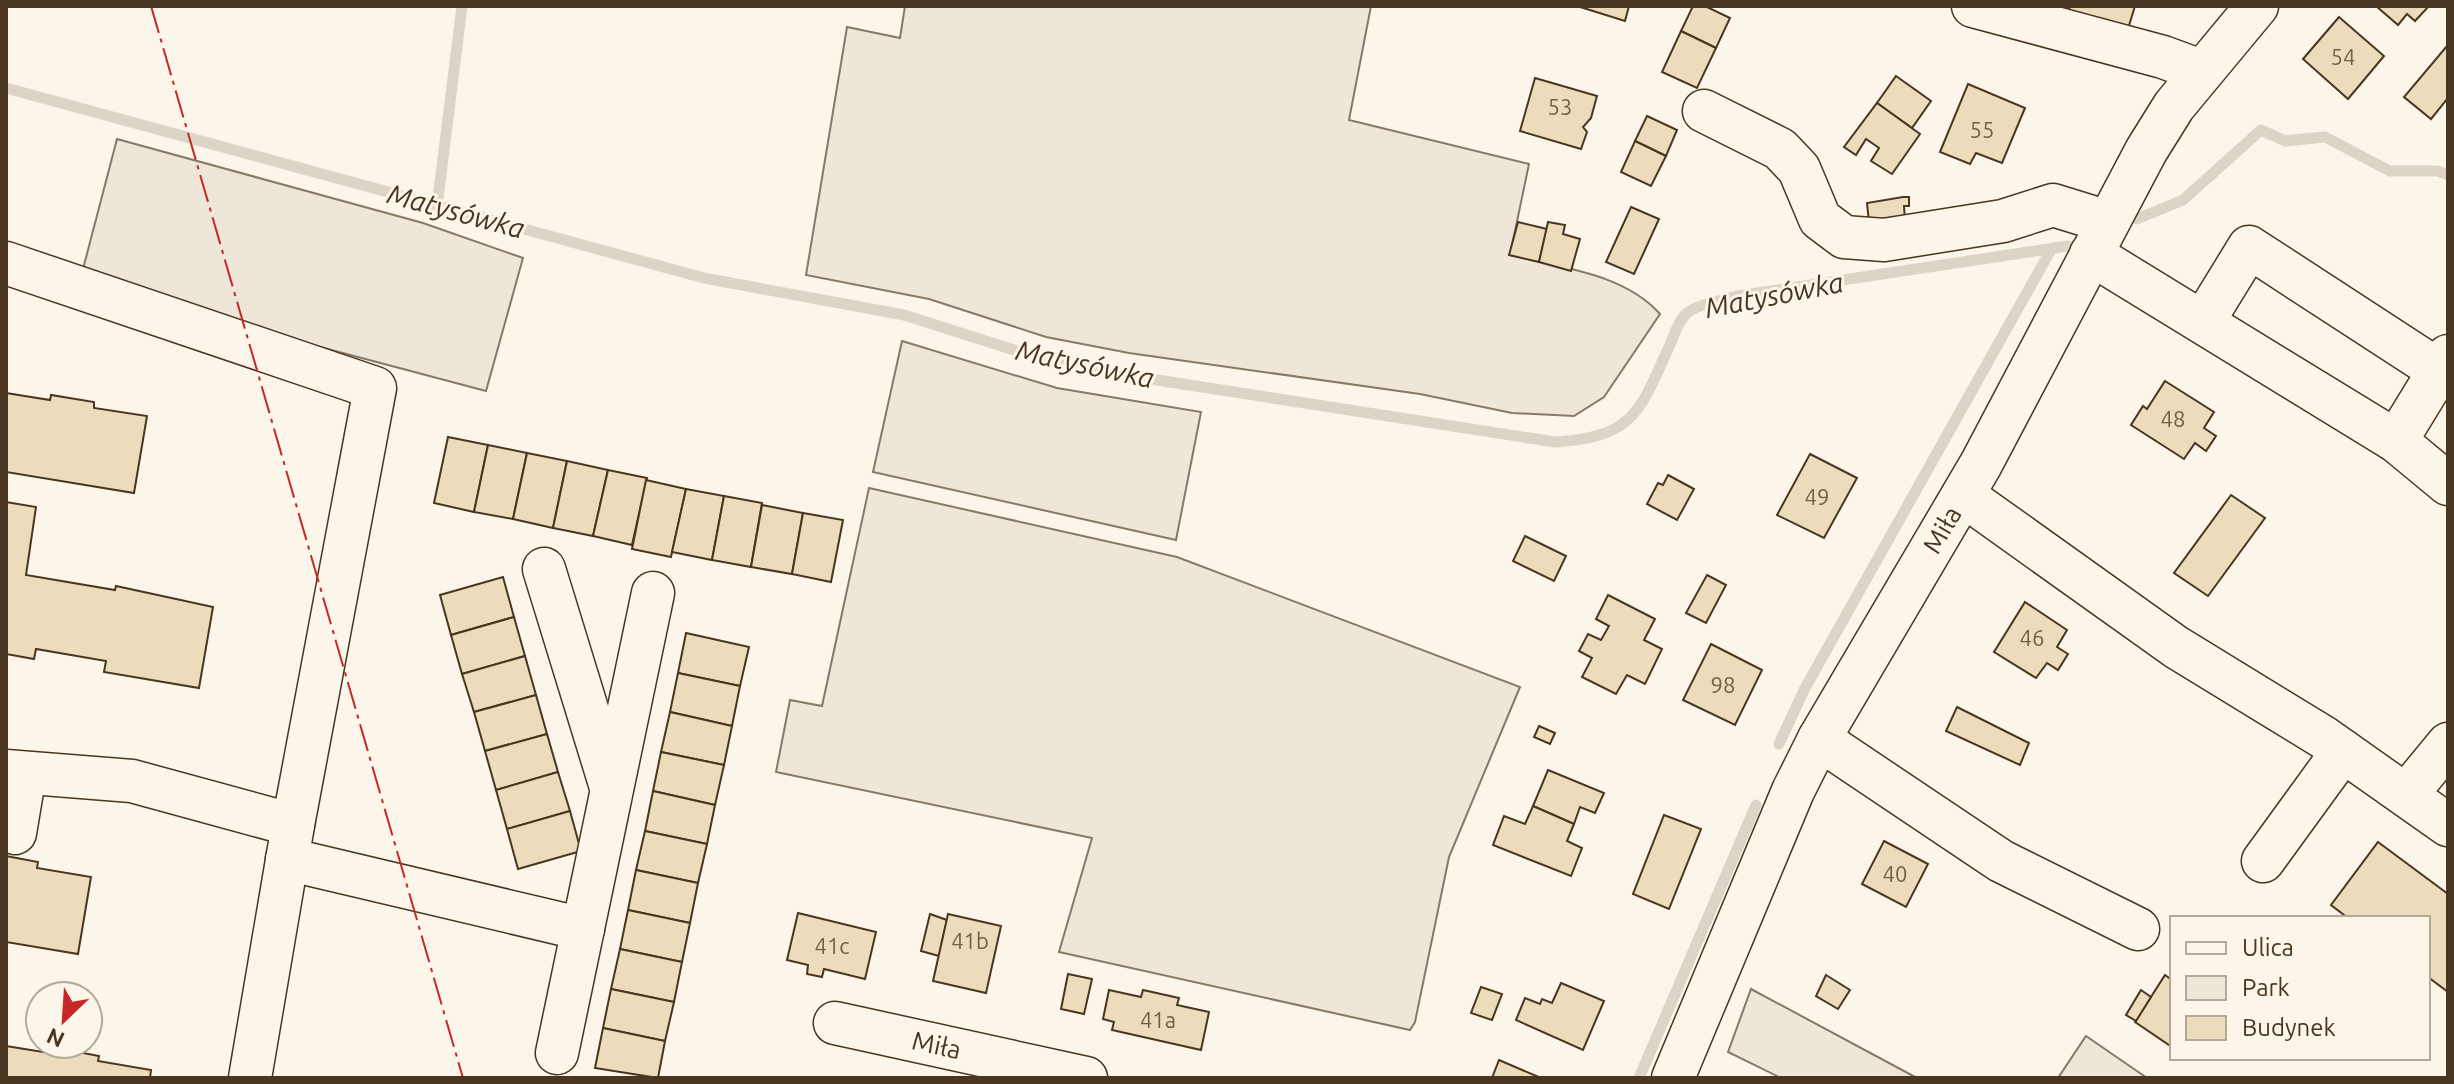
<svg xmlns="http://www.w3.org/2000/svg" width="2454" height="1084" viewBox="0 0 2454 1084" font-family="Ubuntu,sans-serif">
  <rect width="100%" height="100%" fill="#fbf6e9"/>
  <g fill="#ede6d9" stroke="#887966" stroke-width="2">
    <path d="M905,6H1371L1349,120L1529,164L1510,255C1560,267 1625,274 1660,314L1604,397L1574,416L1512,413L1420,394L1129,353L1046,337L929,299L806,275L847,27L900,38Z"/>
    <polygon points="117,139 423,223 523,258 486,391 275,335 83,269"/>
    <polygon points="902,341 1057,388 1201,412 1176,540 873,472"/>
    <polygon points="869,488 1177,557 1520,687 1449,857 1415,1022 1410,1030 1059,952 1092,838 776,772 790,700 822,706"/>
    <polygon points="1751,989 1917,1078 1781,1078 1728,1052"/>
    <polygon points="2086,1036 2147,1078 2058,1078"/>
  </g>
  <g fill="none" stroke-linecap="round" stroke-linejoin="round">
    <g stroke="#dcd4c6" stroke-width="11">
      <path d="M6,88L704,278L904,315L1061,365L1555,442C1632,437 1639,414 1668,349C1673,339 1677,323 1685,315C1696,304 1721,301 1737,296L2068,246"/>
      <polyline points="437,206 462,6"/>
      <polyline points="2137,219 2183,200 2261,130 2285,141 2325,137 2390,171 2438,171 2448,175"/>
      <polyline points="1779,744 1804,690 2052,248"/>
      <polyline points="1639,1078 1756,805"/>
    </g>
  </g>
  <g fill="#ecdcbc" stroke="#4a3520" stroke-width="2">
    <polygon points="1577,6 1629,6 1625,21"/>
    <polygon points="1693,6 1705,6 1730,18 1716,48 1681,31"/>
    <polygon points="2070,6 2135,6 2127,32 2067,16"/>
    <polygon points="2376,6 2429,6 2415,21 2407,14 2398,25"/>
    <polygon points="2339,17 2384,56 2348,99 2303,59"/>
    <polygon points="1681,31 1716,48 1697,88 1662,72"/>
    <polygon points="2447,46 2448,98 2431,119 2404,97"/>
    <polygon points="1896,76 1931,101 1912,128 1877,103"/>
    <polygon points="1535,78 1597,96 1591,118 1583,127 1587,132 1581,149 1520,131"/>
    <polygon points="1968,84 2025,108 2002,163 1976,153 1970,164 1940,152"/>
    <polygon points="1877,103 1920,134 1892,174 1871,161 1879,148 1866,139 1856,155 1844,147"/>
    <polygon points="1647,116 1677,130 1666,156 1635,141"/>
    <polygon points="1635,141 1666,156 1651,186 1621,172"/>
    <polygon points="1903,197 1909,197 1909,206 1904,206 1905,221 1869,222 1867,203"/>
    <polygon points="1631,207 1659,219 1634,274 1606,262"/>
    <polygon points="1518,222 1547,229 1539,262 1509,255"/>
    <polygon points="1548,222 1565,225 1563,234 1580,239 1571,271 1539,262"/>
    <polygon points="2165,381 2214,412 2204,428 2216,436 2206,451 2195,443 2184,459 2131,425 2143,406 2147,409"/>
    <polygon points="6,393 50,400 51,395 94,402 94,408 147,416 134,493 6,472"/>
    <polygon points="448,437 488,445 474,512 434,503"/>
    <polygon points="488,445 527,453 513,519 474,512"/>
    <polygon points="527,453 567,461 553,528 513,519"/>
    <polygon points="1810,454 1857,478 1824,538 1777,515"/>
    <polygon points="567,461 608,470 593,536 553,528"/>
    <polygon points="608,470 647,478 632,545 593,536"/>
    <polygon points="1668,475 1694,489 1677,520 1647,504 1658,483 1663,485"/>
    <polygon points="646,480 686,489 671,557 632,549"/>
    <polygon points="686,489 724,496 712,560 672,552"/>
    <polygon points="2231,495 2265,518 2208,596 2174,573"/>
    <polygon points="724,496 762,503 751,567 712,560"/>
    <polygon points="6,502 36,507 26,575 115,590 116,586 213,607 199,688 104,672 106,661 36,649 34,659 6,654"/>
    <polygon points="762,505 803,513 792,574 751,567"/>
    <polygon points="803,513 843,520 831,582 792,574"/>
    <polygon points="1525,536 1566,556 1554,581 1513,561"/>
    <polygon points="1707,575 1726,585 1706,623 1686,613"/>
    <polygon points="503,577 514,617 451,635 440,595"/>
    <polygon points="1608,595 1655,619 1644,640 1662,649 1645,684 1627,675 1616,694 1582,677 1592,658 1579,651 1588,634 1601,640 1609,626 1596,619"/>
    <polygon points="2025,602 2067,630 2057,647 2068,654 2058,670 2047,663 2036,678 1994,652"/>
    <polygon points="514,617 525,656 462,674 451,635"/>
    <polygon points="686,633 749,647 740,686 678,673"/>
    <polygon points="1711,644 1762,670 1735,725 1683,700"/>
    <polygon points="525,656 536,695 474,712 462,674"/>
    <polygon points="678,673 740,686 732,726 670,712"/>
    <polygon points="536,695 547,734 485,751 474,712"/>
    <polygon points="1957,707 2029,743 2020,765 1946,731"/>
    <polygon points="670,712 732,726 724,765 661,752"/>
    <polygon points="1539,726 1555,733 1550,744 1534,737"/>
    <polygon points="547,734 558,772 496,790 485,751"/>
    <polygon points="661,752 724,765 715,805 653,791"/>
    <polygon points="1548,770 1604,793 1595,813 1580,807 1574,824 1533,806"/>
    <polygon points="558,772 570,811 507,829 496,790"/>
    <polygon points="653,791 715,805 707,844 645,831"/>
    <polygon points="1533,806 1574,824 1567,841 1582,848 1571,876 1493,845 1504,816 1525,824"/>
    <polygon points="570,811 581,851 518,869 507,829"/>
    <polygon points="1664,815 1701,829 1669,909 1633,894"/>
    <polygon points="645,831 707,844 698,883 636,870"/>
    <polygon points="1884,841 1928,864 1906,907 1862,884"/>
    <polygon points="2378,842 2448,894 2448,992 2428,977 2428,918 2348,918 2331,905"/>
    <polygon points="6,856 38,862 37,868 91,877 78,954 6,942"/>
    <polygon points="636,870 698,883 690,923 628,910"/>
    <polygon points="628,910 690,923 682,962 620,949"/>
    <polygon points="798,913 876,932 865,979 824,969 822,977 807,974 808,965 787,960"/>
    <polygon points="930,914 947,920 939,956 921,951"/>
    <polygon points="948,914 1001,926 986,993 933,981"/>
    <polygon points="620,949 682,962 674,1002 611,989"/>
    <polygon points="1068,974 1092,979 1084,1014 1061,1009"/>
    <polygon points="1826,975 1850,990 1838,1009 1816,996"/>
    <polygon points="2165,975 2172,980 2172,1047 2135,1022"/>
    <polygon points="1561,983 1604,1001 1583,1050 1516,1020 1525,998 1540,1004 1542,999 1552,1003"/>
    <polygon points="1481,987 1502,994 1492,1020 1471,1013"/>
    <polygon points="611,989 674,1002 665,1041 603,1028"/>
    <polygon points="1109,990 1141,997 1143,990 1179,998 1177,1005 1209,1012 1201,1050 1112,1030 1114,1022 1103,1019"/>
    <polygon points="2141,990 2151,997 2136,1021 2126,1015"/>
    <polygon points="603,1028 665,1041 658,1078 595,1068"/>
    <polygon points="6,1046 55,1054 57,1048 99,1056 98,1061 151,1070 150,1078 6,1078"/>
    <polygon points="1499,1060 1541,1078 1492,1078"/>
  </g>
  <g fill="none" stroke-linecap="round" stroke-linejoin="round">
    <defs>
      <g id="minor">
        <polyline points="1973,6 2163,57 2201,71"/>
        <polyline points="1704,111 1780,149 1799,169 1820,219 1844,237 1884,240 2003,221 2053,205 2108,222"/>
        <polyline points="2091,254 2396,441 2448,484"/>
        <polyline points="6,263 375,388 293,825"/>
        <polyline points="2203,322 2249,247 2438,370"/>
        <polyline points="2396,441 2448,356"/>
        <polyline points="1963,495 2176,647 2323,737 2448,825"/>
        <polyline points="544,569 610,784"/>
        <polyline points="1819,739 2001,861 2138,929"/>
        <polyline points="6,771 132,781 293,825 250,1078"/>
        <polyline points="2406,795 2448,744"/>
        <polyline points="15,833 25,773"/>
        <polyline points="287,859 583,929"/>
        <polyline points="2263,861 2343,751"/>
        <path id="s1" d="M835,1023L1086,1078"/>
        <polyline points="557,1053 653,593"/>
        <path id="s2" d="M1673,1078L1793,791L1819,739L1981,464L2146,151L2174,106L2257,6"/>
      </g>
    </defs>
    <use href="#minor" stroke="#4a3520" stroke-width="45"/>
    <use href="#minor" stroke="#fbf6e9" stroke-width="42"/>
    <polyline stroke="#c62828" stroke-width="2" stroke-dasharray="28 6 4 6" stroke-linecap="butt" points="151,6 463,1078"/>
  </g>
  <g text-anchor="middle" stroke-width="6" stroke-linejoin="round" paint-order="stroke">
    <g font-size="22" fill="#725f47">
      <text x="2343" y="65">54</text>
      <text x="1560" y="115">53</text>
      <text x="1982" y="138">55</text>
      <text x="2173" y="427">48</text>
      <text x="1817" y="505">49</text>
      <text x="2032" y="646">46</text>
      <text x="1723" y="693">98</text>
      <text x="1895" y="882">40</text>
      <text x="970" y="949">41b</text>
      <text x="832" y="954">41c</text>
      <text x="1158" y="1028">41a</text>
    </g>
    <g font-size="26" fill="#4a3520" stroke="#fbf6e9">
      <text dy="9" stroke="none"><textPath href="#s2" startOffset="612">Miła</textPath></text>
      <text dy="9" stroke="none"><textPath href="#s1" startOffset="104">Miła</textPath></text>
    </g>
    <g font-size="28" font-style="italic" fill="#4a3520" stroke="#fbf6e9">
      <text transform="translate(456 211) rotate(15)" y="10">Matysówka</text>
      <text transform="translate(1774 295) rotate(-11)" y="10">Matysówka</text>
      <text transform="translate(1085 364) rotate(12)" y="10">Matysówka</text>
    </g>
  </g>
  <rect width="2454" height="1084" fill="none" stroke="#4a3520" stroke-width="16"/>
  <rect x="2170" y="916" width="260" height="144" fill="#fbf6e9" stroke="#b4a999" stroke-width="2"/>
  <rect x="2186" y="942" width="40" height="12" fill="#fbf6e9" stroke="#b4a999" stroke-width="2"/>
  <text x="2242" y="956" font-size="24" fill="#4a3520">Ulica</text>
  <rect x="2186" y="976" width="40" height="24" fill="#ede6d9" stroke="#b4a999" stroke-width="2"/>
  <text x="2242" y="996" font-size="24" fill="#4a3520">Park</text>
  <rect x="2186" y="1016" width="40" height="24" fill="#ecdcbc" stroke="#b4a999" stroke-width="2"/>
  <text x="2242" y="1036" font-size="24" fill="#4a3520">Budynek</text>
  <g transform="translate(64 1020) rotate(205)"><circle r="38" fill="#fbf6e9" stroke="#b4a999" stroke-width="2"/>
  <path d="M0-6L14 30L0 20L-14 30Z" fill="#c62828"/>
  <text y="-12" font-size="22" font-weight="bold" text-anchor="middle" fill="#4a3520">N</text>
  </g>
</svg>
